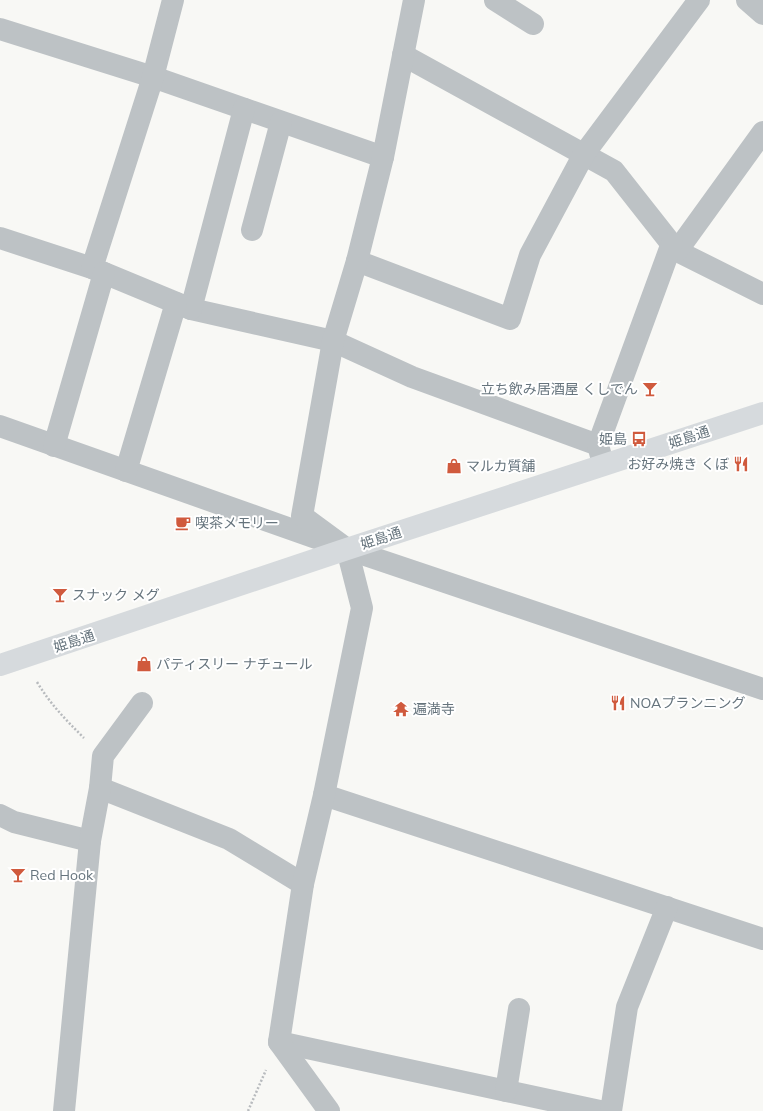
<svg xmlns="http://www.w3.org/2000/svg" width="763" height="1111" viewBox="0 0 763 1111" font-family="Mulish,'Noto Sans JP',sans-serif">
  <rect width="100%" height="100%" fill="#f8f8f5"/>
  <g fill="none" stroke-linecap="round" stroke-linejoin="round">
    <g stroke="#b8bbbe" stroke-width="2.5" stroke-dasharray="2 2" stroke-linecap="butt">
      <path d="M37,682C51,705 65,719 84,738"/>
      <polyline points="248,1111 266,1070"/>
    </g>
    <g stroke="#bdc2c5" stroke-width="22">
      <polyline points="495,0 533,24"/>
      <polyline points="747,0 763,14"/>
      <polyline points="0,29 153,77 383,157"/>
      <polyline points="403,55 614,171 677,251 763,294"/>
      <polyline points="252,230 281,122"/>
      <polyline points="0,238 92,268 191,309 333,341 412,377 598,445"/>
      <polyline points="677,251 763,132"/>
      <polyline points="357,261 510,319 530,255 584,154 699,0"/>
      <polyline points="92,268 153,77 173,0"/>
      <polyline points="191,309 244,109"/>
      <polyline points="0,426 347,549 763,689"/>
      <polyline points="54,446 104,273"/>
      <polyline points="602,460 598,445 672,243"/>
      <polyline points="126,471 176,303"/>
      <polyline points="100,788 229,839 303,884"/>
      <polyline points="324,795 763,939"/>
      <polyline points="0,815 14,822 90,841"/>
      <polyline points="279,1042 600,1111"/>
      <polyline points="506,1091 519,1009"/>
      <polyline points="64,1111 90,841 100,788 103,756 142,703"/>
      <polyline points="329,1111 279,1042 303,884 324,795 362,608 347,549 302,516 333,341 357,261 383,157 414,0"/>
      <polyline points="611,1111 627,1007 667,907"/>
    </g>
    <polyline stroke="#d6dadd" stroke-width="22" points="0,665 347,549 763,413"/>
  </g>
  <defs>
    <symbol id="bar-bare" viewBox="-9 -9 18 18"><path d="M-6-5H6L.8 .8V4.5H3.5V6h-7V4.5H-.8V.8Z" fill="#d05a3d" stroke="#fff" stroke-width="2.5" paint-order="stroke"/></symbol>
    <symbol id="bus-bare" viewBox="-9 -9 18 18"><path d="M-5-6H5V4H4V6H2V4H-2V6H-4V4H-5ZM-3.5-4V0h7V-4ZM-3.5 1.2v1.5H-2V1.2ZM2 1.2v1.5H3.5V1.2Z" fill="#d05a3d" stroke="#fff" stroke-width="2.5" paint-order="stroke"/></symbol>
    <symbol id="restaurant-bare" viewBox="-9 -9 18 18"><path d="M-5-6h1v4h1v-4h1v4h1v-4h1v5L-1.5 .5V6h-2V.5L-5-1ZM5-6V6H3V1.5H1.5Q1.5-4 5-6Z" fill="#d05a3d" stroke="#fff" stroke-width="2.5" paint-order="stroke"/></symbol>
    <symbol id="shop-bare" viewBox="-9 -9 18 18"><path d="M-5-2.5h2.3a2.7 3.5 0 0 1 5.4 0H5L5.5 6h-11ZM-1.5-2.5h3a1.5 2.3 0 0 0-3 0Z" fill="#d05a3d" stroke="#fff" stroke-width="2.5" paint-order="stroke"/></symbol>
    <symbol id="cafe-bare" viewBox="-9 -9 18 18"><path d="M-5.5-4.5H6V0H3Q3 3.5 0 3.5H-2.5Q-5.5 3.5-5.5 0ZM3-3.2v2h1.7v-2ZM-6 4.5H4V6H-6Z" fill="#d05a3d" stroke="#fff" stroke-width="2.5" paint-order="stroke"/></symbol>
    <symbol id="temple-bare" viewBox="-9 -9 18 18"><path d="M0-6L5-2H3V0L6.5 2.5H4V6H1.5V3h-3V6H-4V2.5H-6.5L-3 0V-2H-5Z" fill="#d05a3d" stroke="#fff" stroke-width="2.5" paint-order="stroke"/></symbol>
  </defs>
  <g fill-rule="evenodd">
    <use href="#bar-bare" x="639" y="378" width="22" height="22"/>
    <use href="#bus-bare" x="628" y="428" width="22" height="22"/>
    <use href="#restaurant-bare" x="730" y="453" width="22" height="22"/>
    <use href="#shop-bare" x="443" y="455" width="22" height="22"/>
    <use href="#cafe-bare" x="172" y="512" width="22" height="22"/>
    <use href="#bar-bare" x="49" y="584" width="22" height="22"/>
    <use href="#shop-bare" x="133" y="653" width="22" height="22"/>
    <use href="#restaurant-bare" x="607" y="692" width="22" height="22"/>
    <use href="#temple-bare" x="390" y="698" width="22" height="22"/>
    <use href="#bar-bare" x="7" y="864" width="22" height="22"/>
  </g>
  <g text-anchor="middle" stroke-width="4" stroke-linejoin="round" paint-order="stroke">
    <g font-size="14" fill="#66747d" stroke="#fff" text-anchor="start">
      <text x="638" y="394" text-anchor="end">立ち飲み居酒屋 くしでん</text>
      <text x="627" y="444" text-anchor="end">姫島</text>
      <text x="729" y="469" text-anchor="end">お好み焼き くぼ</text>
      <text x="466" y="471">マルカ質舗</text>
      <text x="195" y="528">喫茶メモリー</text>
      <text x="72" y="600">スナック メグ</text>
      <text x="156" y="669">パティスリー ナチュール</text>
      <text x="630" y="708">NOAプランニング</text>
      <text x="413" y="714">遍満寺</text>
      <text x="30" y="880">Red Hook</text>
    </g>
    <g font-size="14" fill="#66747d" stroke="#fff">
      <text transform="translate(689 437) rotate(-18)" y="5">姫島通</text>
      <text transform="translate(381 538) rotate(-18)" y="5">姫島通</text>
      <text transform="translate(74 641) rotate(-18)" y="5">姫島通</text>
    </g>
  </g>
</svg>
